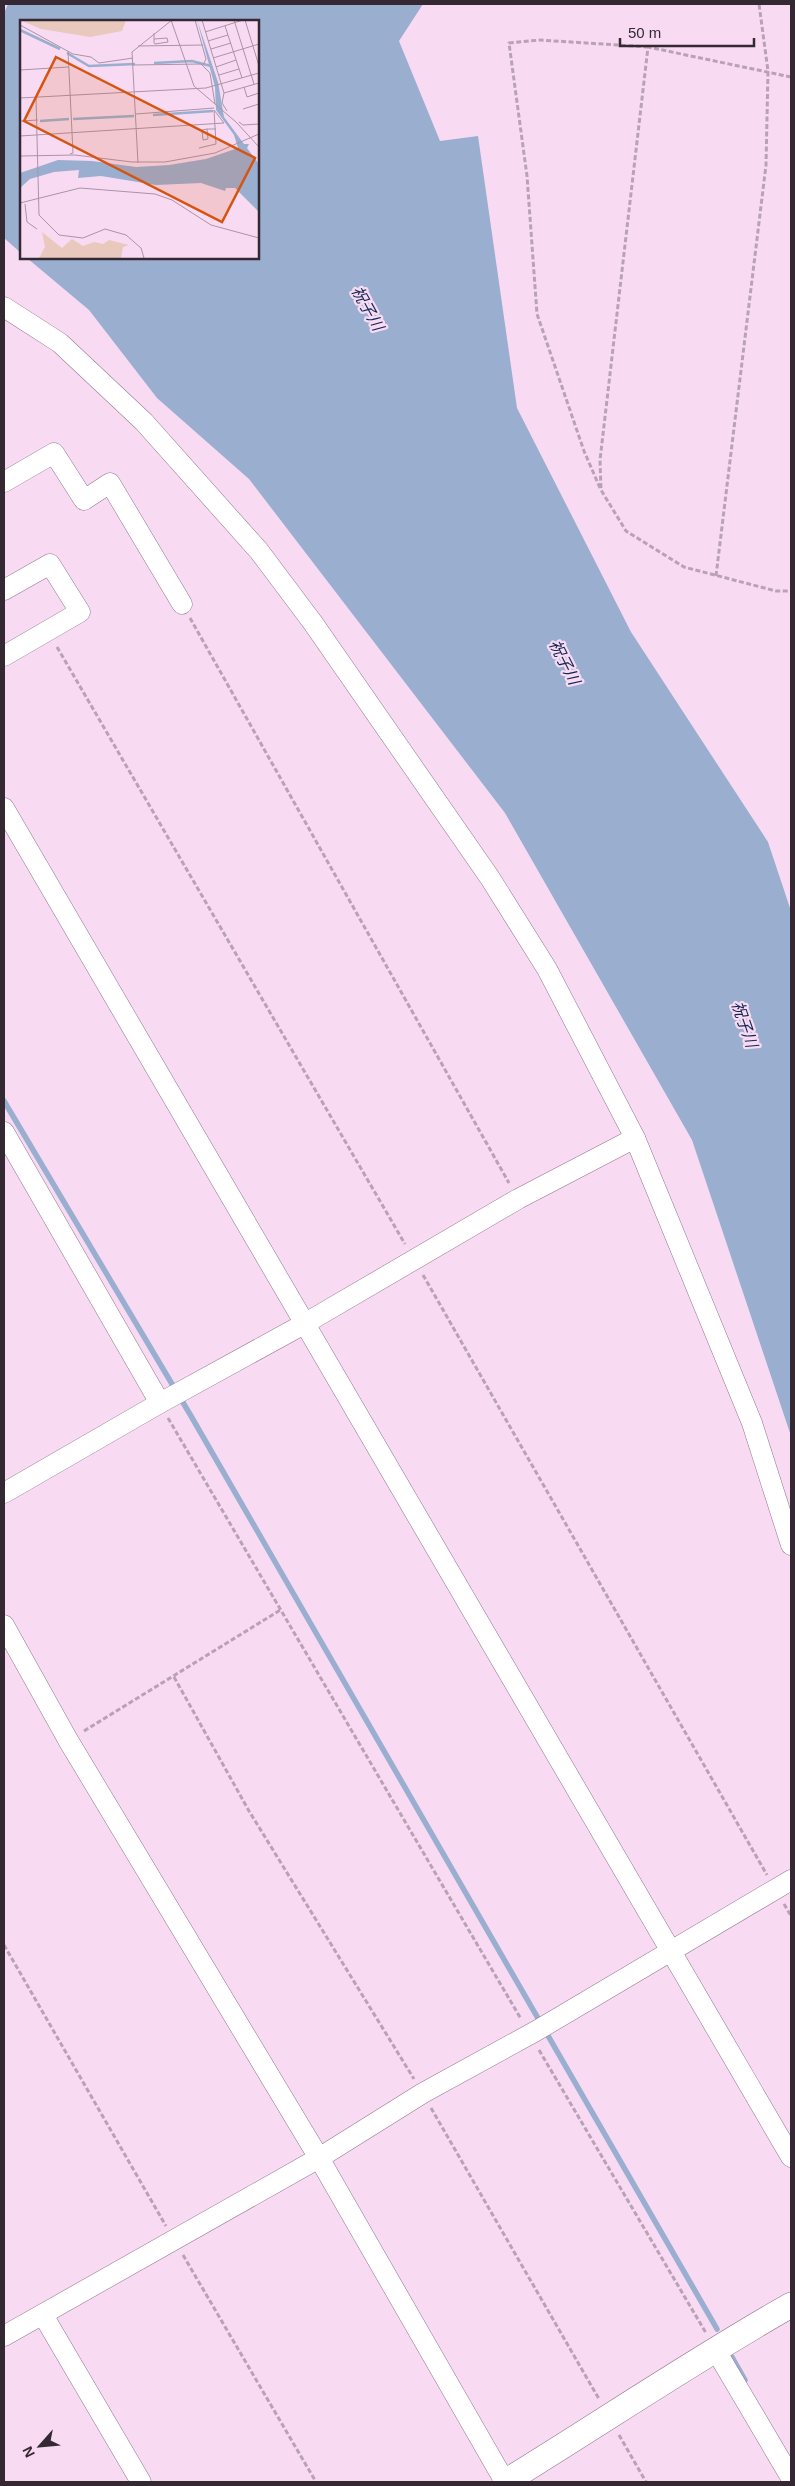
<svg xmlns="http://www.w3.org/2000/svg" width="795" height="2486" viewBox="0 0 795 2486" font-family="Arial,'Noto Sans JP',sans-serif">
  <rect width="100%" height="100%" fill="#f8dbf3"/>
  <polygon fill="#9aaed0" points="8,4 423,4 399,41 440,141 478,136 517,408 631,632 768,842 791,911 791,1436 692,1140 505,813 249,479 157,398 89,310 27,258 258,258 258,21 21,21 21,253 4,238 4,13"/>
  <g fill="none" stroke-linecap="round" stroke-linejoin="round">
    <g stroke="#9aaed0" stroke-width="5.5">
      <polyline points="4,1101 191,1416 717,2329"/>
      <polyline points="732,2357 745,2380"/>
    </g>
    <defs>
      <g id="minor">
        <polyline points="4,307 60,343 144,422 259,551 313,623 490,878 547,969 635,1138 752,1423 791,1545"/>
        <polyline points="4,482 54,453 84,500 110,483 182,604"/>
        <polyline points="4,590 50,564 80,612 4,656"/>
        <polyline points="4,808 791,2157"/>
        <polyline points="4,1132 160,1403"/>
        <polyline points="4,1493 160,1403 304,1324 518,1199 635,1138"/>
        <polyline points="4,1625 68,1740 319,2158 505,2482"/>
        <polyline points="43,2315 141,2482"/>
        <polyline points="4,2336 319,2158 423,2093 536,2031 791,1880"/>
        <polyline points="715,2349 791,2478"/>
      </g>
      <path id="tertiary" d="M505,2482C601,2423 694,2360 791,2305"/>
    </defs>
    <use href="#minor" stroke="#92788e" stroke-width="21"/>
    <use href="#tertiary" stroke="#92788e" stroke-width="26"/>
    <g stroke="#b9a2b5" stroke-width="3" stroke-dasharray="5 2.5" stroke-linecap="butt">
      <polyline points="791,77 648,47 600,460 601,490 626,531 684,567 776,591 791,591"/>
      <polyline points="600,488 584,451 537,314 527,176 509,43 540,40 648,47"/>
      <polyline points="716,576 766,165 768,71 759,4"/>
      <polyline points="190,618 509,1183"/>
      <polyline points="57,647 405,1244"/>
      <polyline points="423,1275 767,1875"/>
      <polyline points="168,1418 521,2019"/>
      <polyline points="174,1677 249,1811 414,2079"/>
      <polyline points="84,1731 282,1609"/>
      <polyline points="784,1904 791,1916"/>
      <polyline points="4,1945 166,2226"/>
      <polyline points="539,2050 706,2333"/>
      <polyline points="431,2108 599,2399"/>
      <polyline points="183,2255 316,2482"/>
      <polyline points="619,2435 646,2482"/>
    </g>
    <use href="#minor" stroke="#fff" stroke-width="20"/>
    <use href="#tertiary" stroke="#fff" stroke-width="25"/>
  </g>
  <g text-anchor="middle" stroke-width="4.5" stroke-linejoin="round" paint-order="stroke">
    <g font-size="16" font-style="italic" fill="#102752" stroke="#f8dbf3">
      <text transform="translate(368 308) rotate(61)" y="6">祝子川</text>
      <text transform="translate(565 662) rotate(63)" y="6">祝子川</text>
      <text transform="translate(745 1024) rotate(71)" y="6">祝子川</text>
    </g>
  </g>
  <g transform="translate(20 20)">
    <rect width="239" height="239" fill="#f8dbf3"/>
    <path d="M0,0H106L102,11L70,17L21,9ZM22,212L42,228L52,219L63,226L74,222L83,224L89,220L109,225L103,227L101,238H19L25,227Z" fill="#e9c9bd"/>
    <path d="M177,0L198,62L204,97L224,124H229L227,128L239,144V192L215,168H206L205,171L181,163L136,165L81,156L58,158L59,150L34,152L10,159L0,168V153L38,140L72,141L116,147L149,145L186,139L218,128L214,115L196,90L195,67Z" fill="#9aaed0"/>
    <path fill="none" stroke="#9aaed0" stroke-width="2.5" d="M0,10L40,29M47,33L69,46L115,44M134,43L172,41L191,46M133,95L193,91M53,99L114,96M20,101L49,99"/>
    <path fill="none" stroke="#aa94a6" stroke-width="1" d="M151,0L174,66L216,102L239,127M175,0L186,39L183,45M182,0L204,73L239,63M214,0L234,64M225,0L239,46M0,5L53,34L71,37L79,43L113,38M205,6L222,58M185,12L223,0M134,13V23L135,24L148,22L147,18L134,19M188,21L208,15M118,26L183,25M191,29L211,23M48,31L53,133L50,134M193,38L239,24M113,45L181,44L190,53L195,84M196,47L216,40M0,50L48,47M199,55L219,49M224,67L227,77L239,73M204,73L202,83L207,91M0,78L186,68L239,53M16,78L19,195L39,215L63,218L85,209L106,215L121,228L124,238M223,89L239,84M116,94L194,88M0,101L18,100M219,102L223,105L239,104M187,109L188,119L183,120L182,110L187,109H196M0,116L204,103L194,90M179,128L196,124L194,90M0,136L55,135L112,142H145L195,133L239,114M118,143L112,32L152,0M0,183L60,168L135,174L152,180L191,205L239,218M5,184L7,202L17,209"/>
    <path fill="#d65410" fill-opacity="0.15" stroke="#d65410" stroke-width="2.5" d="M36,37L235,138L202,202L4,101Z"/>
    <rect width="239" height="239" fill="none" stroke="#342932" stroke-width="2.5"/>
  </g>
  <rect width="795" height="2486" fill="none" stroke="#342932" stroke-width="10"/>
  <g transform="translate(40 2446) rotate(243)" stroke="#f8dbf3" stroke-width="4" paint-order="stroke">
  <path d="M0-4L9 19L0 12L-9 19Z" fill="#342932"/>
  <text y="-8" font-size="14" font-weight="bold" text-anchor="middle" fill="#342932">N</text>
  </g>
  <path d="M620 38v8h134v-8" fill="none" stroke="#342932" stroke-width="2.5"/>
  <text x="628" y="38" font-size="15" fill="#342932" stroke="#f8dbf3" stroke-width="4" paint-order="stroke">50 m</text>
</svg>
